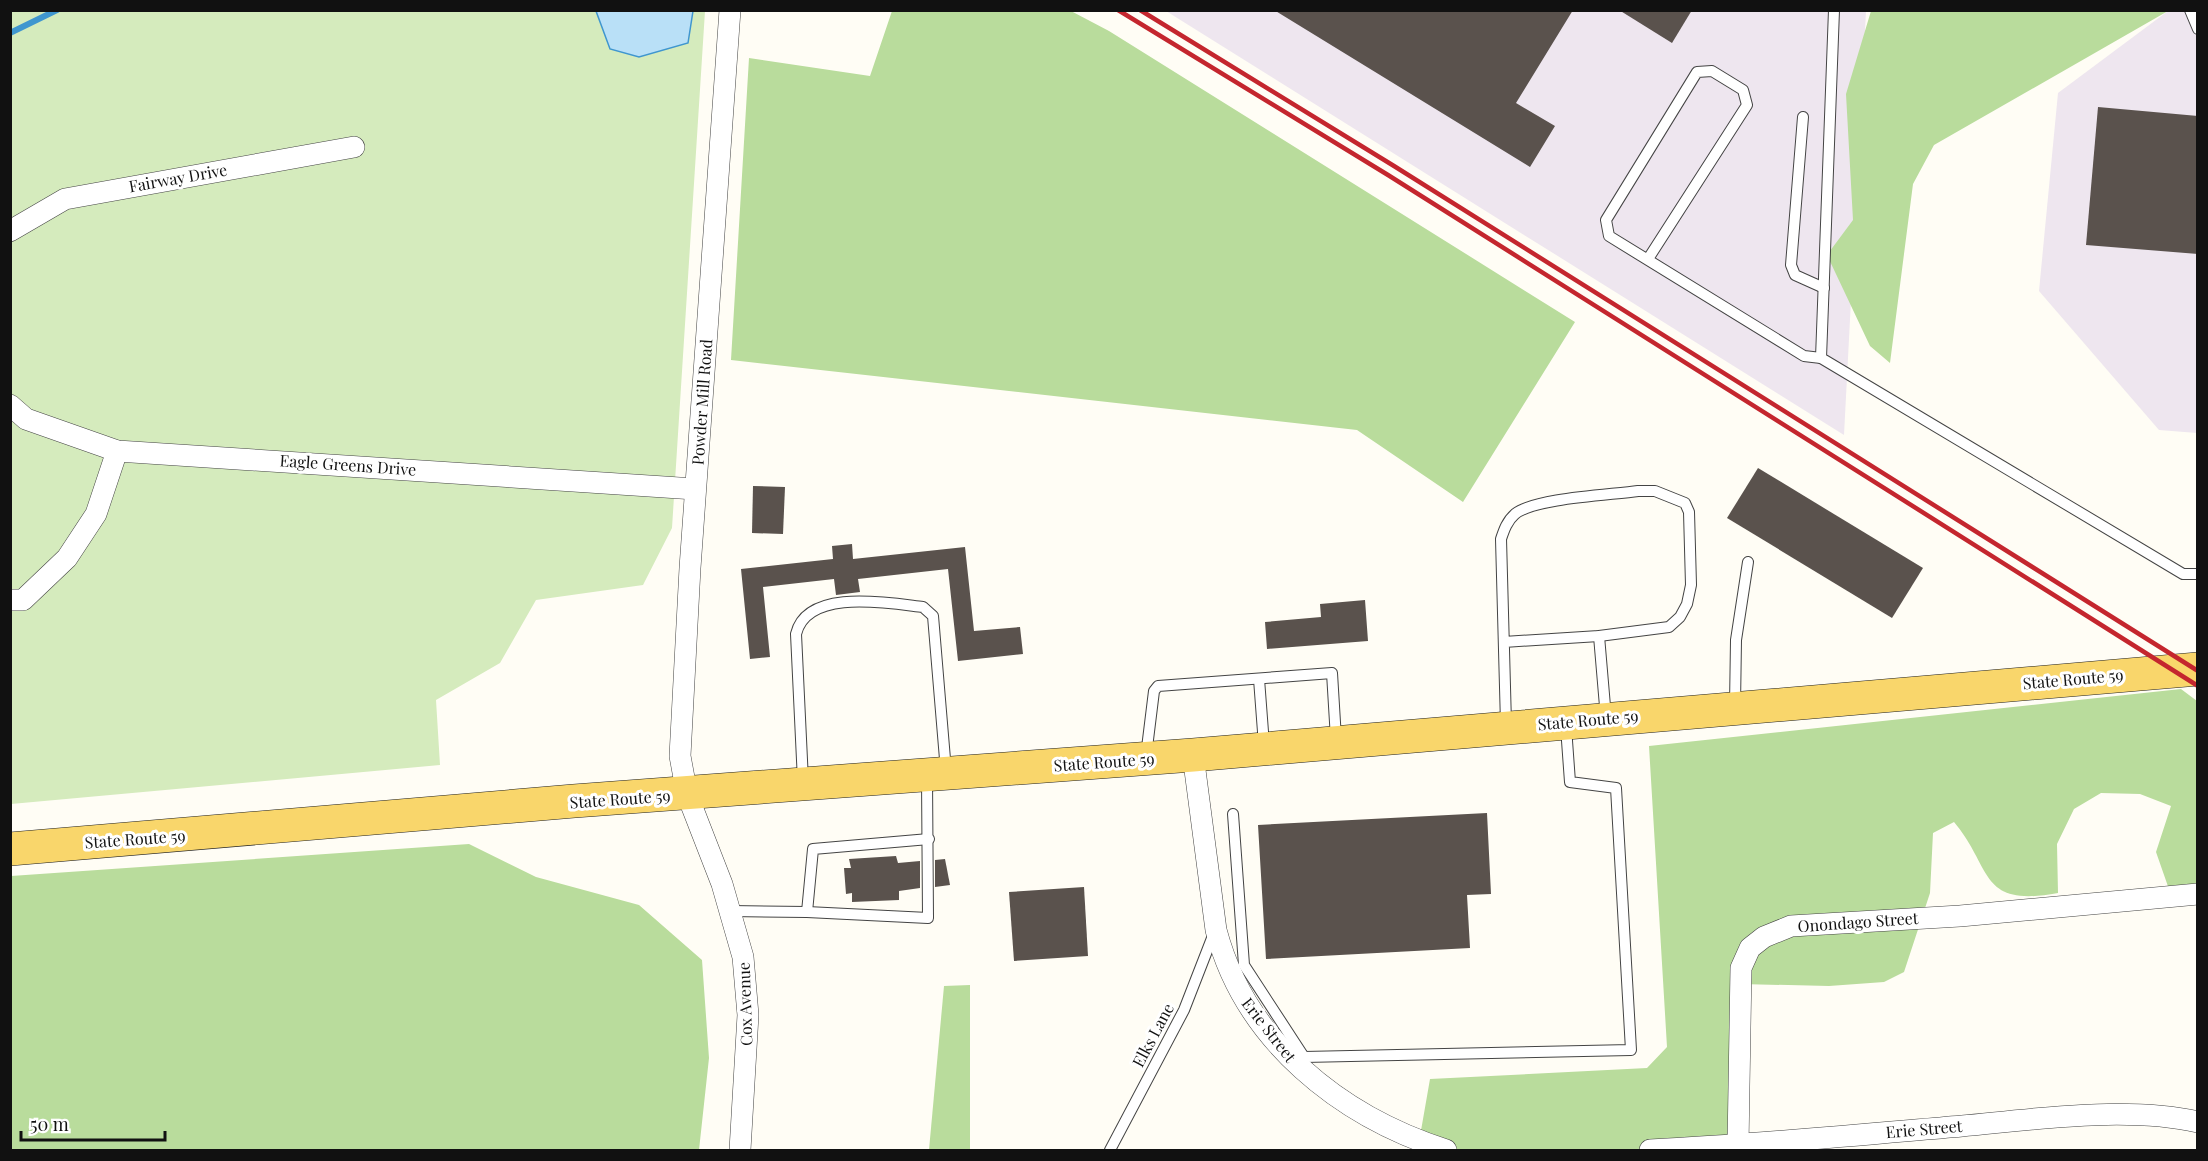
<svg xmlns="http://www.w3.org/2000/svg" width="2208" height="1161" viewBox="0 0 2208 1161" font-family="'Playfair Display',serif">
  <rect width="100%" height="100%" fill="#fffdf5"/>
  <g fill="#eee6ef">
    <polygon points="1166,11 1866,11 1844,435"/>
    <polygon points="2168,11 2197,11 2197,433 2159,430 2039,291 2058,93"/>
  </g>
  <polygon fill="#d5ebbd" points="11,11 705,11 672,528 643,585 536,600 500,663 436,700 440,765 11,804"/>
  <g fill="#b9dc9c">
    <polygon points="892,11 1071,11 1109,31 1575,322 1463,502 1357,430 731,360 749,58 870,76"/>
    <polygon points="1871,11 2168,11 1934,145 1913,184 1890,363 1870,346 1827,255 1853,220 1846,94"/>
    <path d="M2181,689L2197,701V894L2171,895L2156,852L2171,806L2140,794L2101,793L2074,809L2057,844L2058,893C1978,908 1993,868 1954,822L1933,833L1930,893L1904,972L1884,982L1829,986L1740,984L1738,1146L1650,1150H1446L1419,1142L1430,1079L1647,1068L1667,1047L1649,746Z"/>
    <polygon points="469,844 536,877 639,905 702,960 709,1058 699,1150 11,1150 11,876"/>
    <polygon points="970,985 970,1150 929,1150 944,986"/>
  </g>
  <polygon fill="#b9e0f7" stroke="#3f96cf" stroke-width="1.5" points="596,11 596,10 693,11 688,43 639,57 610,49"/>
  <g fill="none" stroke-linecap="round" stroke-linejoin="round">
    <polyline stroke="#3f96cf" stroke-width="6" points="10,33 57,10"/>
  </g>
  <g fill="#5a524d">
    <polygon points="1274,10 1573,10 1516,103 1555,126 1530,167"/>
    <polygon points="1619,10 1692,10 1672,43"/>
    <polygon points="2098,107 2198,116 2198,254 2086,245"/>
    <polygon points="1758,468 1923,568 1892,618 1727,518"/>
    <polygon points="753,486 785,487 783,534 752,533"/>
    <polygon points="852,544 853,559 965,547 974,631 1020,627 1023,654 958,661 948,569 858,579 860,592 836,595 834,579 763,587 770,657 750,659 741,569 833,559 832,546"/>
    <polygon points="1365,600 1368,641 1267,649 1265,622 1321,617 1320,604"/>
    <polygon points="1487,813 1491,894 1467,895 1470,948 1266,959 1258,825"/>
    <polygon points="896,856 898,863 920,861 920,888 899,891 899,900 852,902 852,893 846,894 844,868 851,868 849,859"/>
    <polygon points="945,859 950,885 935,887 935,860"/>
    <polygon points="1084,887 1088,956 1014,961 1009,892"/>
  </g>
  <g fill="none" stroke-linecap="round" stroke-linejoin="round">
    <defs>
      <g id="lane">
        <polyline points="1834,10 1821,358 2183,574 2198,574"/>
        <polyline points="2190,10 2198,29"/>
        <polyline points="1803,117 1791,265 1795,275 1824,288"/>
        <polyline points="1648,259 1747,105 1743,90 1712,71 1697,72 1606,220 1609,236 1804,356 1821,358"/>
        <polyline points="1599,636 1606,718"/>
        <path d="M1504,642L1599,636L1669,627L1680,617L1687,604L1691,585L1689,512L1685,503L1655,491H1638C1610,495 1535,498 1515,514C1507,521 1504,530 1501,539L1506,724"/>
        <polyline points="1259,679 1264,745"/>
        <polyline points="1735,705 1736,640 1748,562"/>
        <polyline points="1146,756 1154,691 1158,686 1332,673 1336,739"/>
        <path d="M803,781L796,634C807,588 888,603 923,607L933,616L946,771"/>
        <polyline points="1233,814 1244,965 1304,1057 1631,1050 1616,788 1570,782 1566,727"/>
        <polyline points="730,911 807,912 813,849 929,839"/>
        <polyline points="807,912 928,918 927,778"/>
        <polyline points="1110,1150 1184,1010 1214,933"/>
      </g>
      <g id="street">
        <polyline points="730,10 690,568 680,756 687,794 722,884 743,957 748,1015 740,1150"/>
        <polyline points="10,231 65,199 354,147"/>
        <polyline points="10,405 26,419 117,451 695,489"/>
        <polyline points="10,600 23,600 67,558 96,514 117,451"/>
        <path d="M1193,755L1216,930C1245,1041 1340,1116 1446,1150"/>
        <polyline points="1738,1146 1741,968 1750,948 1764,937 1791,926 1960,916 2198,894"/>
        <path d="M1650,1150C1754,1145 1858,1135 1962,1126C2036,1119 2126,1106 2198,1122"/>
      </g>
      <polyline id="primary" points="10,849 574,801 1193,755 2198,669"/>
    </defs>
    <use href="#lane" stroke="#444" stroke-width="12"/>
    <use href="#street" stroke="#444" stroke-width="22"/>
    <use href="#primary" stroke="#222" stroke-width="34"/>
    <use href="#lane" stroke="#fff" stroke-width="10"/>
    <use href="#street" stroke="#fff" stroke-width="21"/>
    <use href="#primary" stroke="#f9d66b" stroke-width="33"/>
    <g stroke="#c4262e" stroke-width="4.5">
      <polyline points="1118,10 1388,175 2198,686"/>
      <polyline points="1140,10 1394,166 2198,671"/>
    </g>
  </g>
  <g text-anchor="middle" stroke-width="6" stroke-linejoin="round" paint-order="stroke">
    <g font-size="16" fill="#111" stroke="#fff">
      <text transform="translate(178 178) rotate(-10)" y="6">Fairway Drive</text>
      <text transform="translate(702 402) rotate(-86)" y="6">Powder Mill Road</text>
      <text transform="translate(348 465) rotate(4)" y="6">Eagle Greens Drive</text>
      <text transform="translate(2073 679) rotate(-5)" y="6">State Route 59</text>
      <text transform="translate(1588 720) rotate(-5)" y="6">State Route 59</text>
      <text transform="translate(1104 762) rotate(-4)" y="6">State Route 59</text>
      <text transform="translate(620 799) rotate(-4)" y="6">State Route 59</text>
      <text transform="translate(135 839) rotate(-4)" y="6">State Route 59</text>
      <text transform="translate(1858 922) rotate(-4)" y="6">Onondago Street</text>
      <text transform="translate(745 1004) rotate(-92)" y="6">Cox Avenue</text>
      <text transform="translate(1269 1030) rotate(52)" y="6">Erie Street</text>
      <text transform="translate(1153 1035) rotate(-62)" y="6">Elks Lane</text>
      <text transform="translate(1924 1129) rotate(-5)" y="6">Erie Street</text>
    </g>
  </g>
  <rect width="2208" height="1161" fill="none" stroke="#111111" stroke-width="24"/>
  <path d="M21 1131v9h144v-9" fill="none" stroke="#111111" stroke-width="3"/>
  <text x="30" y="1131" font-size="18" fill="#111111" stroke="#ffffff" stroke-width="4.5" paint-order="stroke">50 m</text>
</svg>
